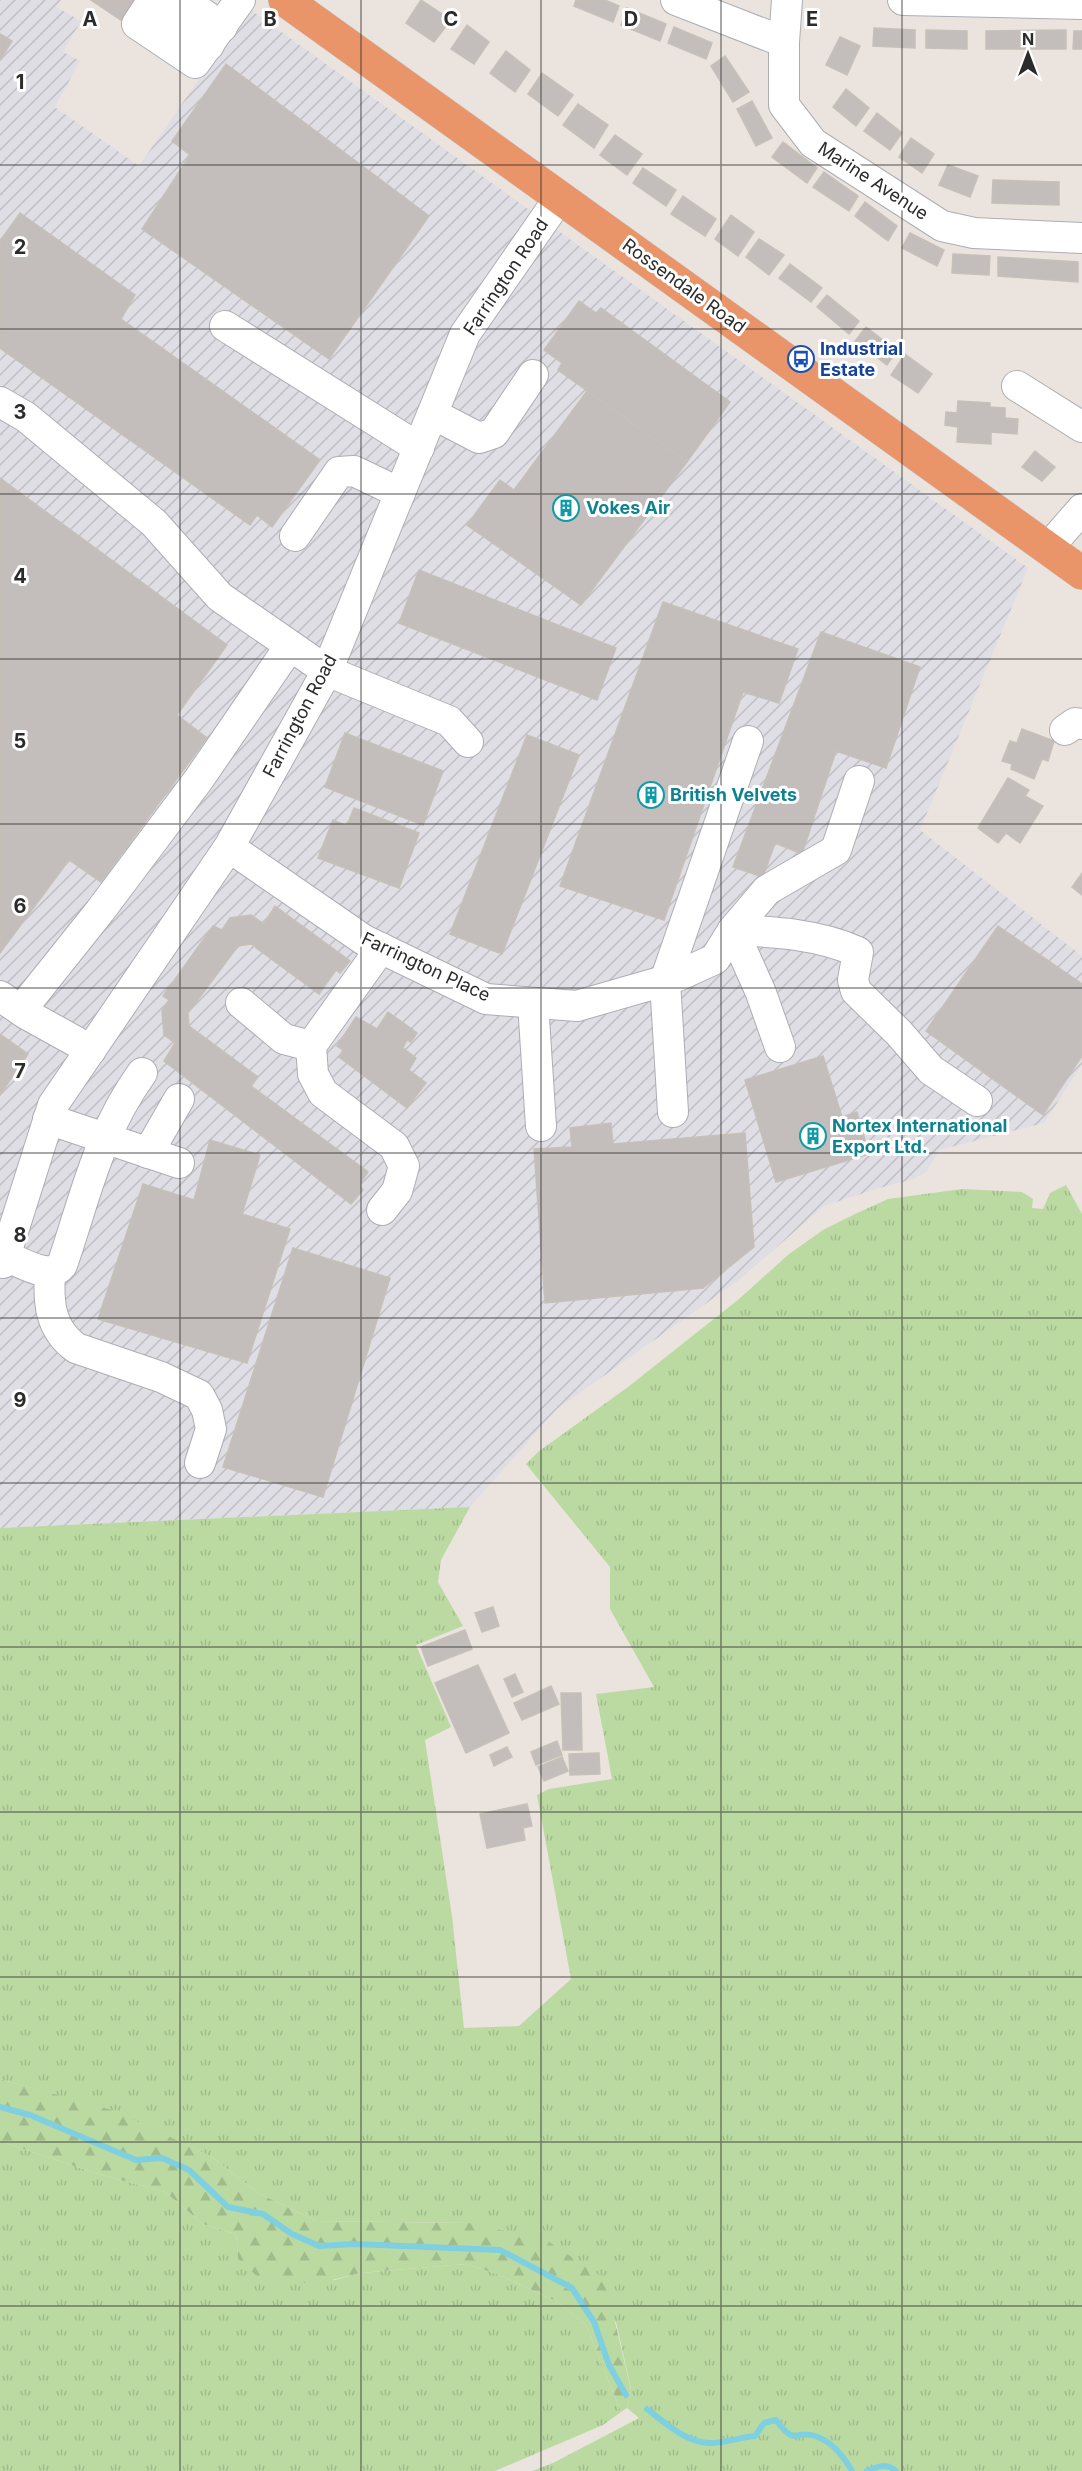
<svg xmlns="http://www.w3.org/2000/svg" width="1082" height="2471" viewBox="0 0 1082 2471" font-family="Inter,sans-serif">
  <defs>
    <pattern id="industrial-furrows" width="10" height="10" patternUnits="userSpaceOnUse" patternTransform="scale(1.5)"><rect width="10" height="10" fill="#dfdee4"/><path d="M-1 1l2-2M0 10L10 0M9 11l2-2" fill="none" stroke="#c0bfc4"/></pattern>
    <pattern id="grass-tufts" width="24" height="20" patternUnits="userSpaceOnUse" patternTransform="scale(1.5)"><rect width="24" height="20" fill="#bbdaa2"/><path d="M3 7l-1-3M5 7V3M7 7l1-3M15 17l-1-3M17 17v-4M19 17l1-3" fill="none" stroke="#a1bb8c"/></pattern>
    <pattern id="forest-firs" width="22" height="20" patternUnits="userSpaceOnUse" patternTransform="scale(1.5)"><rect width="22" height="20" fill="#bbdaa2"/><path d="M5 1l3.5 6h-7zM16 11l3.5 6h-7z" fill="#a1bb8c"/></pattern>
  </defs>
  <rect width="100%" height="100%" fill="#ebe4de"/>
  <polygon fill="url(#industrial-furrows)" points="0,0 61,0 56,7 81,21 63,52 80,61 55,107 139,166 248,8 1028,568 920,830 1082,956 1082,1064 1044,1123 939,1150 927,1171 914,1179 879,1188 824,1206 739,1280 557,1409 470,1507 0,1528"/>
  <g fill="url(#grass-tufts)">
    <polygon points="1066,1185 1082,1214 1082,2471 532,2471 553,2463 639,2418 627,2408 631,2389 616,2322 469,2223 316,2221 258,2193 212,2157 115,2112 0,2079 0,1528 470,1507 441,1560 438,1582 463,1626 416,1645 451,1727 425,1740 452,1916 464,2028 519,2026 571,1979 537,1795 549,1789 612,1779 596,1694 654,1687 610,1609 610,1567 526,1464 538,1452 628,1387 739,1299 789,1254 823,1230 853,1215 888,1199 962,1189 1022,1192 1033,1199 1032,1208 1043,1209 1050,1193"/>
    <polygon points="0,2141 95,2173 165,2192 203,2224 236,2234 238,2259 335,2280 360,2273 466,2264 497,2274 556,2301 586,2325 621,2412 603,2425 495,2471 0,2471"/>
  </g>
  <polygon fill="url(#forest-firs)" points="0,2079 115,2111 212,2157 258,2193 316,2221 469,2223 546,2240 605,2279 631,2390 627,2408 621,2412 586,2325 556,2301 497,2274 466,2264 360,2273 320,2283 288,2283 259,2278 238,2259 236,2234 203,2224 165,2192 95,2173 0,2141"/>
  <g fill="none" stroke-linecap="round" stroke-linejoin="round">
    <g stroke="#7ed0e0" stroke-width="6">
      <polyline points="0,2107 30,2115 136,2160 162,2158 189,2170 228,2207 263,2214 292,2234 319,2246 354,2244 500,2250 572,2288 594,2322 609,2365 626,2395"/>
      <path d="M647,2409C665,2423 684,2441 708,2443C722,2444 741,2437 755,2436L764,2423L776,2420C797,2448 793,2429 815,2436C832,2441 844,2457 852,2471"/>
      <path d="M867,2471C878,2466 887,2463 896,2471"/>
    </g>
  </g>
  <g fill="#c3bebb" stroke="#c6c0b8" stroke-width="1.5">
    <polygon points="91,0 136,0 122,21"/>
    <polygon points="421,0 451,20 434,42 406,23"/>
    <polygon points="576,0 605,0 619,6 613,22 574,6"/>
    <polygon points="627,8 666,24 660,41 621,25"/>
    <polygon points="467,25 489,42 474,64 451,49"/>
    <polygon points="674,27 712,43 706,59 668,43"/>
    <polygon points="874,28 915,30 915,48 873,46"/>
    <polygon points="926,30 967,31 967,49 926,48"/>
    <polygon points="1066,30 1066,49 986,49 986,31"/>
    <polygon points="1074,31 1082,31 1082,49 1073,49"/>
    <polygon points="0,34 12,41 0,60"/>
    <polygon points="840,37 860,46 847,75 826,65"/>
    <polygon points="506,51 530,70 515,92 490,73"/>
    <polygon points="725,56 749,92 733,102 711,66"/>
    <polygon points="226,64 429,216 329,359 142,229 190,155 172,141"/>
    <polygon points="542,73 573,95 558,116 528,94"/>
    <polygon points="846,89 869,108 856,126 833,107"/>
    <polygon points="752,101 772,138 756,146 737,109"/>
    <polygon points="578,104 608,125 594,148 563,125"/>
    <polygon points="877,113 902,133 890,150 864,131"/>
    <polygon points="615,135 642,154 627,175 600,155"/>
    <polygon points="911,138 934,154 922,173 899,157"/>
    <polygon points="783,142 817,168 807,183 772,157"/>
    <polygon points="948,165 978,176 970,197 939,185"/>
    <polygon points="643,168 676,190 666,206 633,183"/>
    <polygon points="824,172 858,196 849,211 813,187"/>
    <polygon points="993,180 1059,182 1059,205 992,203"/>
    <polygon points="683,196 716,219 705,236 671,214"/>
    <polygon points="865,202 897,226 888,241 855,216"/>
    <polygon points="20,213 135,295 121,319 320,460 272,527 257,515 250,525 0,348 0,241"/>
    <polygon points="731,215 754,232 738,256 715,239"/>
    <polygon points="910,233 944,250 937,266 902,248"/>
    <polygon points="759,239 784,255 769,275 746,257"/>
    <polygon points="953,254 990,256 989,275 952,273"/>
    <polygon points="998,257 1078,262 1078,282 998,276"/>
    <polygon points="790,264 822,288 811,302 779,278"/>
    <polygon points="827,295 859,321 849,334 817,307"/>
    <polygon points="579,301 596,313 601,308 730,402 687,462 558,370 562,363 544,350"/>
    <polygon points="866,327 897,351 887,365 855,341"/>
    <polygon points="905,354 932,374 918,393 891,375"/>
    <polygon points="587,391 687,462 581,605 467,525 500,480 514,490"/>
    <polygon points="958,401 990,403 990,407 1005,408 1005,418 1018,419 1017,434 991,432 991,444 957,442 958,427 945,425 946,412 957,413"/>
    <polygon points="1035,451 1055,467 1042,481 1022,467"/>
    <polygon points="0,478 227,645 177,715 207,738 101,882 69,860 0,953"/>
    <polygon points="419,570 616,648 597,700 399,623"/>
    <polygon points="663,602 798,649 779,703 743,692 664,920 560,886"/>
    <polygon points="821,632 920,667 886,768 836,751 802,854 775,843 763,877 733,867"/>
    <polygon points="1022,729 1054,741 1048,761 1042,759 1034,779 1011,769 1012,764 1002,761 1010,741 1017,743"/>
    <polygon points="345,733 443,771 423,825 325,787"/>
    <polygon points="527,735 579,755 502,954 450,934"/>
    <polygon points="1008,778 1029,790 1025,796 1043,806 1020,843 1006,833 998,843 978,828"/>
    <polygon points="354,808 419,833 399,888 318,858 333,820 347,826"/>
    <polygon points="1082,873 1082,895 1072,887"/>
    <polygon points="275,906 350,961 340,973 336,970 319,994 251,944 238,946 188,1013 189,1026 258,1077 251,1086 368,1172 359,1185 363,1190 351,1204 164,1061 175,1043 164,1035 162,1011 169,1000 163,996 213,926 222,930 230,918 251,915 264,924"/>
    <polygon points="998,926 1082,984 1082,1056 1043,1115 926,1031"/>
    <polygon points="388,1012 417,1033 411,1042 407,1040 403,1048 416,1058 409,1070 426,1083 407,1108 339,1057 343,1050 337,1046 356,1017 377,1029"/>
    <polygon points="0,1034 28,1054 0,1095"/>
    <polygon points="823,1056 842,1117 857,1112 869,1154 776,1182 745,1080"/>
    <polygon points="611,1123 613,1144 745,1133 754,1247 703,1288 545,1303 534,1149 572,1147 570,1128"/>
    <polygon points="210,1140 260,1155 242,1214 290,1229 247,1363 98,1319 143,1184 194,1200"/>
    <polygon points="293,1248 390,1278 323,1497 223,1467"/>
    <polygon points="493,1607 499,1626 482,1632 475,1613"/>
    <polygon points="465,1630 472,1649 428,1666 421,1647"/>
    <polygon points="478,1665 509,1733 466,1753 435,1683"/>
    <polygon points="515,1674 523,1692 512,1697 504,1679"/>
    <polygon points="551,1686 559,1704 522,1720 514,1703"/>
    <polygon points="561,1693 581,1693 582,1750 563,1750"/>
    <polygon points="557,1741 562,1755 536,1765 531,1752"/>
    <polygon points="507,1747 512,1757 494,1766 490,1755"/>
    <polygon points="599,1753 600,1774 570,1775 569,1754"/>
    <polygon points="562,1757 568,1771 544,1781 538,1767"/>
    <polygon points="527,1804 532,1826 523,1828 525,1840 487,1848 480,1814"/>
  </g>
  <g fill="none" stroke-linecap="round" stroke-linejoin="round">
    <defs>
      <g id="minor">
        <polyline points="153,0 137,24 195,63 240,0"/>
        <polyline points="183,0 222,27"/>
        <polyline points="676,0 784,42"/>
        <polyline points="787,0 784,42 784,105 813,143 942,226 974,233 1082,238"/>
        <polyline points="903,0 1082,4"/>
        <polyline points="150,5 209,45"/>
        <polyline points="225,326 419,448"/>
        <polyline points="1017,386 1082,427"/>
        <polyline points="0,402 26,417 154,523 220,597 327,671 449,721 468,742"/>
        <polyline points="433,414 479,438 494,433 533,375"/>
        <polyline points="295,536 339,472 354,471 400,493"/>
        <polyline points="1048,548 1082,509"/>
        <polyline points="1065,730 1075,723 1082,724"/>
        <polyline points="229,847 364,940 486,999 577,1006 671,979 715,959 733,930 767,890 836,850 859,781"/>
        <path d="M733,930C775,932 819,934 858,952L853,980L856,991L899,1033L931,1070L977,1101"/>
        <polyline points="733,930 761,993 780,1047"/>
        <polyline points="381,948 311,1046 313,1074 323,1093 394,1146 404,1166 397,1191 382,1210"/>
        <polyline points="0,996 26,1014 91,1050"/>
        <polyline points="241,1003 284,1039 311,1046"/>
        <polyline points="533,1003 541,1126"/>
        <polyline points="21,1010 100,911 199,779 290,646"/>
        <polyline points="673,1112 665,981 748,741"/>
        <polyline points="48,1119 179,1163"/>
        <polyline points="148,1153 179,1099"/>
        <path d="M5,1256C21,1262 50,1281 62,1265C86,1195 98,1134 142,1073"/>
        <polyline points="3,1263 53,1105 229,847 327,671 465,334 560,197"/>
        <path d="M50,1273C48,1303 50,1329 76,1348L161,1377L199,1395L207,1410L211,1429L200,1463"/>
      </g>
      <polyline id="highway" points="285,0 1082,573"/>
    </defs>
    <use href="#minor" stroke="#abaeb5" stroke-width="32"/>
    <use href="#highway" stroke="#c4c4c4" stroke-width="34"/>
    <use href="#minor" stroke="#fff" stroke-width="30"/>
    <use href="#highway" stroke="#ea946a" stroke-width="33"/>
  </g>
  <path fill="none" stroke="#2b2b2b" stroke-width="1.5" stroke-opacity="0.55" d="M180,0V2471M361,0V2471M541,0V2471M721,0V2471M902,0V2471M0,165H1082M0,329H1082M0,494H1082M0,659H1082M0,824H1082M0,988H1082M0,1153H1082M0,1318H1082M0,1483H1082M0,1647H1082M0,1812H1082M0,1977H1082M0,2142H1082M0,2306H1082"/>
  <defs>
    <symbol id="bus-ring" viewBox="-11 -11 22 22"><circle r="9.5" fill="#fff" stroke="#1a4fb4" stroke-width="1.5"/><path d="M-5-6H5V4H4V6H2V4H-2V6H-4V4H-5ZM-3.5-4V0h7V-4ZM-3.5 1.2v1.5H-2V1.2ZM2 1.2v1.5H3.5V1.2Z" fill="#1a4fb4"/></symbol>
    <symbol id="building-ring" viewBox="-11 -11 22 22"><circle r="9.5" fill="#fff" stroke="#0f9aa8" stroke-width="1.5"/><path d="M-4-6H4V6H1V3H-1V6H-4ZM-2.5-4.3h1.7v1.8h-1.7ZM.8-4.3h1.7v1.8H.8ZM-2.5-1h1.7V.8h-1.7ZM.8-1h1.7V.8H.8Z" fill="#0f9aa8"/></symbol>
  </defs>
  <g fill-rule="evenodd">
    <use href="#bus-ring" x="786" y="344" width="30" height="30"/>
    <use href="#building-ring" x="551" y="493" width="30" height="30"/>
    <use href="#building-ring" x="636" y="780" width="30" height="30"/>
    <use href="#building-ring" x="798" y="1121" width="30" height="30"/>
  </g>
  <g text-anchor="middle" stroke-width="6" stroke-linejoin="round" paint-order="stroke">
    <g font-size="18" fill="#2b2b2b" stroke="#fff">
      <text transform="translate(873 181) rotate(33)" y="6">Marine Avenue</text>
      <text transform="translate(506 277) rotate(-56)" y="6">Farrington Road</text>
      <text transform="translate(684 286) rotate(36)" y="6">Rossendale Road</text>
      <text transform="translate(300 716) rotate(-62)" y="6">Farrington Road</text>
      <text transform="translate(426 967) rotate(25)" y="6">Farrington Place</text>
    </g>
    <g font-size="18" font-weight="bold" fill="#164399" stroke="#fff" text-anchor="start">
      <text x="820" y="355">Industrial<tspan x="820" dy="21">Estate</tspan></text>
    </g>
    <g font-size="18" font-weight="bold" fill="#0d838f" stroke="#fff" text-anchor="start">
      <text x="586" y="514">Vokes Air</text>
      <text x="670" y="801">British Velvets</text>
      <text x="832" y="1132">Nortex International<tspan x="832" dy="21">Export Ltd.</tspan></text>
    </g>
  </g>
  <g font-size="20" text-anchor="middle" font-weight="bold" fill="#2b2b2b" stroke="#fff" stroke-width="6" stroke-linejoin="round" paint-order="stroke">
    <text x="90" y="26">A</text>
    <text x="270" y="26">B</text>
    <text x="451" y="26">C</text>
    <text x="631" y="26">D</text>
    <text x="812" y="26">E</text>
    <text x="20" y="89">1</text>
    <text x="20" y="254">2</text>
    <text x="20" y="419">3</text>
    <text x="20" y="583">4</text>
    <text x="20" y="748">5</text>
    <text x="20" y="913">6</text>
    <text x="20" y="1078">7</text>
    <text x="20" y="1242">8</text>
    <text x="20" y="1407">9</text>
  </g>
  <g transform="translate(1028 54)" stroke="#ffffff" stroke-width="4.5" paint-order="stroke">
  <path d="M0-4.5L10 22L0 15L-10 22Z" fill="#2b2b2b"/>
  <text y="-9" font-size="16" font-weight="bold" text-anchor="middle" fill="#2b2b2b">N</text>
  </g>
</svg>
